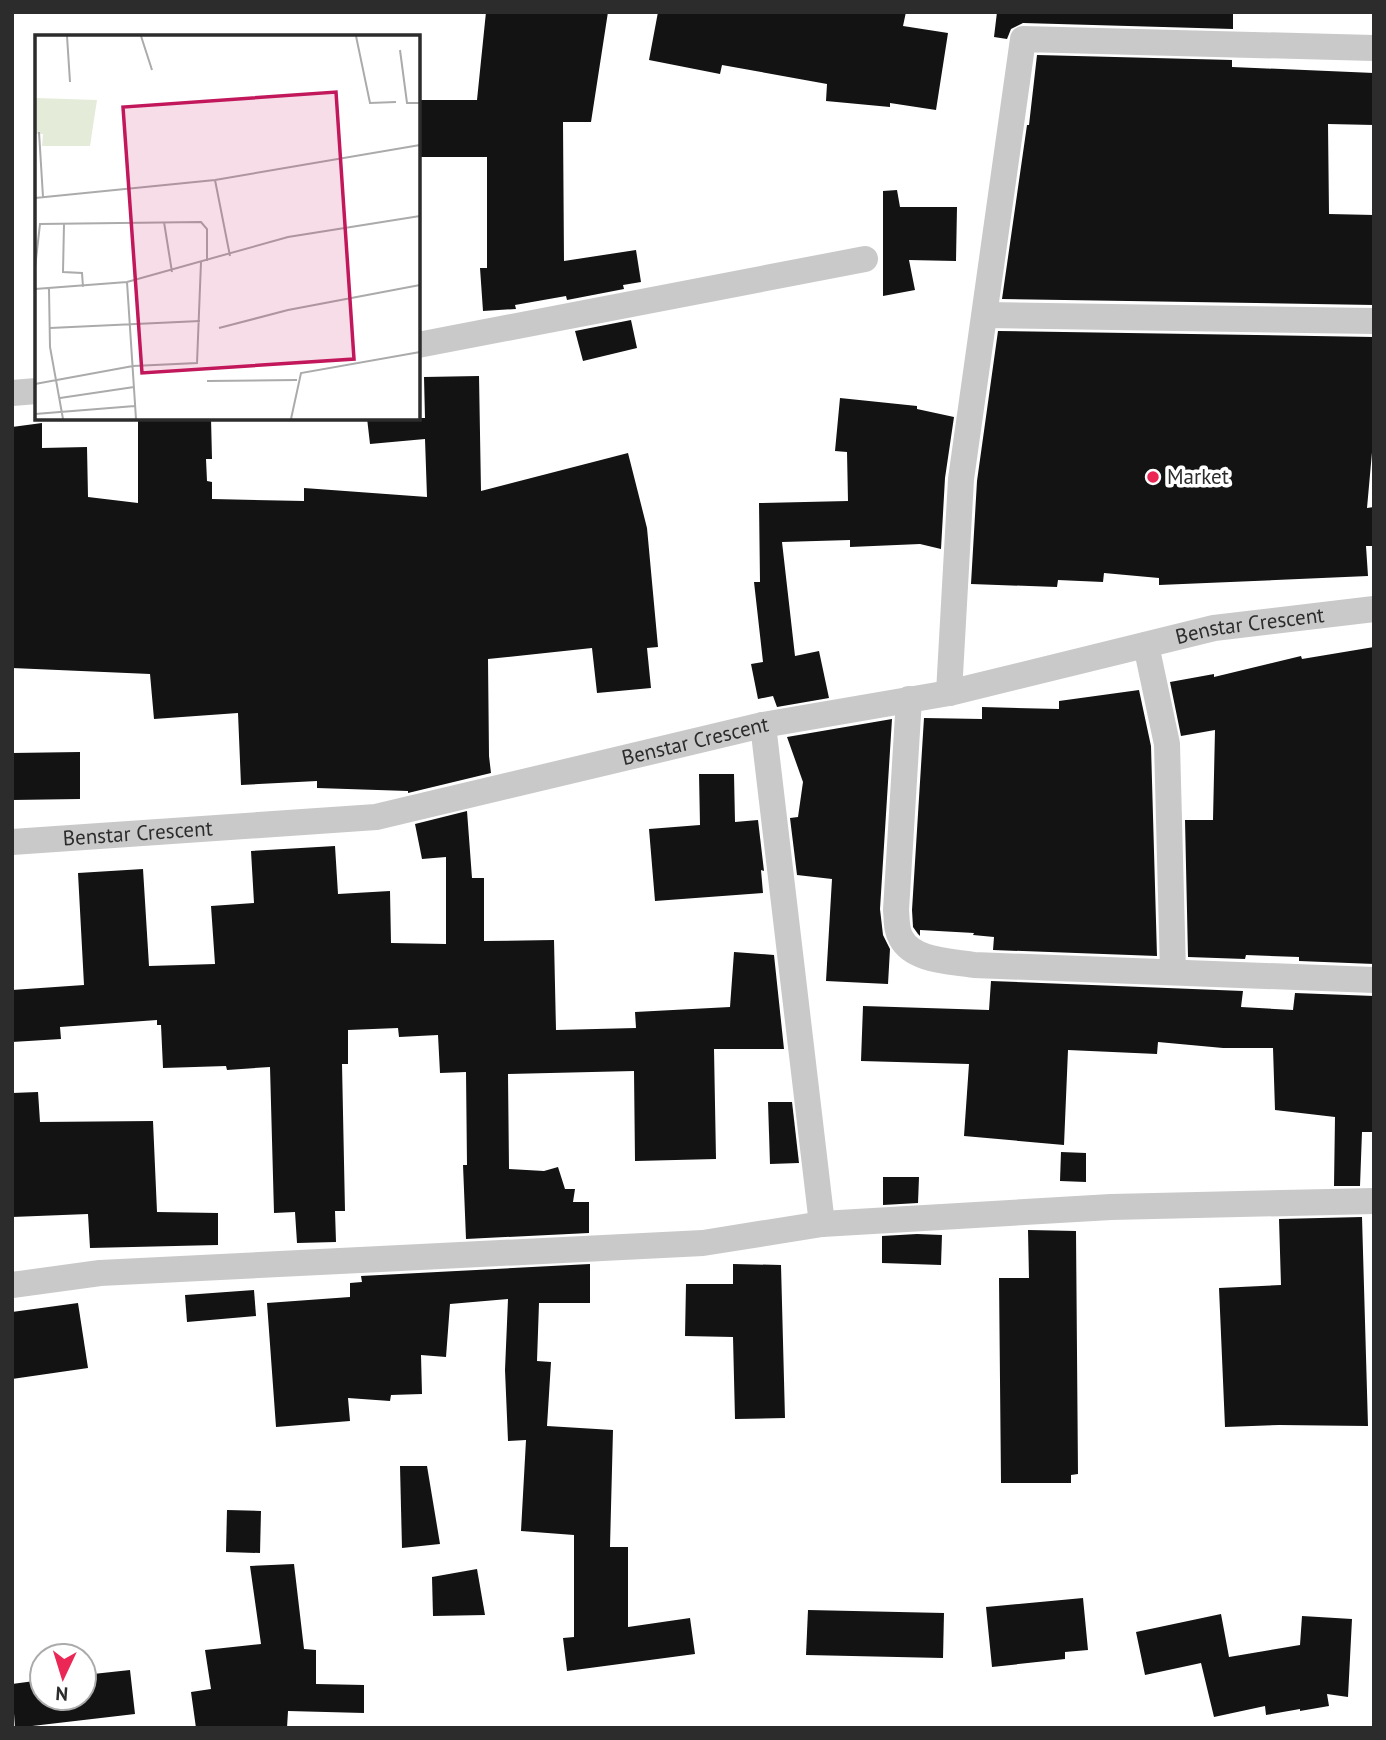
<svg xmlns="http://www.w3.org/2000/svg" width="1386" height="1740" viewBox="0 0 1386 1740" font-family="'PT Sans',sans-serif">
  <rect width="100%" height="100%" fill="#fff"/>
  <g fill="#131313">
    <polygon points="486,12 608,12 591,122 563,122 564,261 636,250 641,282 623,285 624,289 567,300 566,296 515,305 516,309 483,311 480,268 487,268 487,157 418,157 418,100 477,100"/>
    <polygon points="658,12 906,12 903,26 948,33 936,110 890,103 890,107 826,101 827,84 722,65 720,74 649,60"/>
    <polygon points="997,12 1233,12 1233,29 1023,23 1011,29 1007,39 994,37"/>
    <polygon points="1037,55 1232,60 1232,67 1374,73 1374,125 1328,124 1329,214 1374,215 1374,305 1002,299 1027,125 1029,125"/>
    <polygon points="897,190 900,207 957,207 956,261 909,260 915,290 883,296 883,191"/>
    <polygon points="631,320 637,348 583,361 575,331"/>
    <polygon points="998,331 1374,337 1374,430 1367,508 1374,507 1374,546 1366,546 1368,576 1159,585 1159,578 1104,573 1103,582 1058,580 1057,587 971,584 977,481"/>
    <polygon points="479,376 481,491 628,453 647,528 658,647 647,648 651,688 597,693 592,648 488,659 489,756 491,773 408,793 408,791 317,788 317,781 241,785 238,713 154,719 150,674 12,668 12,427 42,423 42,448 87,447 88,497 138,503 138,418 211,418 212,459 206,459 207,481 212,482 212,499 304,501 304,488 427,497 425,439 370,444 367,418 425,418 424,377"/>
    <polygon points="840,398 917,406 917,409 954,417 945,478 941,549 920,544 850,547 850,540 782,542 795,656 819,651 829,698 777,707 773,696 758,699 751,664 763,662 754,582 760,582 759,503 848,501 847,452 835,451"/>
    <polygon points="1374,647 1374,964 1299,961 1299,957 1246,955 1245,959 1188,957 1185,820 1213,820 1215,730 1181,736 1170,682 1214,674 1214,677 1301,656 1302,659"/>
    <polygon points="1139,690 1151,746 1157,956 993,950 994,937 973,935 974,933 920,930 920,936 918,934 913,927 912,910 924,718 982,719 982,707 1059,709 1059,701"/>
    <polygon points="892,719 880,909 883,935 890,949 888,984 826,981 832,879 797,875 790,818 798,817 803,782 787,737"/>
    <polygon points="80,752 80,799 12,800 12,753"/>
    <polygon points="699,774 734,774 735,822 758,820 764,871 761,870 763,893 655,901 649,829 700,825"/>
    <polygon points="467,811 472,878 484,878 484,941 554,940 556,1030 636,1028 635,1012 730,1007 734,952 774,955 784,1049 714,1049 716,1159 635,1161 634,1071 508,1074 509,1169 544,1171 558,1167 565,1189 575,1189 573,1202 589,1202 589,1233 466,1239 463,1165 467,1165 466,1072 440,1073 438,1035 399,1037 398,1028 348,1030 348,1064 342,1064 345,1211 335,1211 336,1242 297,1243 295,1212 274,1213 270,1067 227,1070 226,1066 163,1068 161,1025 157,1025 157,1020 60,1027 61,1039 12,1042 12,990 84,985 78,873 143,869 149,966 215,964 211,906 254,903 251,851 335,846 338,894 390,891 391,943 446,944 446,857 422,859 415,824"/>
    <polygon points="991,981 1243,991 1241,1007 1293,1010 1295,993 1374,996 1374,1132 1362,1132 1360,1186 1334,1186 1335,1117 1275,1110 1273,1048 1223,1048 1158,1042 1157,1054 1068,1050 1064,1145 964,1136 969,1064 861,1061 863,1006 989,1010"/>
    <polygon points="38,1092 40,1122 153,1121 157,1212 218,1213 218,1245 90,1248 88,1214 12,1217 12,1093"/>
    <polygon points="768,1102 792,1102 799,1163 770,1164"/>
    <polygon points="1061,1152 1086,1153 1086,1182 1060,1181"/>
    <polygon points="883,1177 919,1177 918,1203 883,1205"/>
    <polygon points="1362,1217 1368,1426 1279,1425 1225,1427 1219,1288 1281,1285 1279,1219"/>
    <polygon points="1028,1230 1076,1231 1078,1474 1071,1475 1071,1483 1001,1483 999,1278 1029,1278"/>
    <polygon points="917,1234 942,1235 941,1265 882,1263 882,1236"/>
    <polygon points="590,1264 590,1303 539,1303 537,1361 551,1362 547,1426 613,1430 610,1547 628,1547 628,1627 690,1618 695,1654 567,1671 563,1638 574,1637 574,1535 521,1531 526,1440 508,1441 505,1370 508,1299 450,1304 446,1357 421,1355 422,1394 391,1395 390,1401 348,1398 350,1421 276,1427 267,1303 350,1297 350,1283 362,1282 361,1276"/>
    <polygon points="733,1264 781,1265 785,1418 735,1419 733,1337 685,1336 686,1284 733,1284"/>
    <polygon points="254,1290 256,1316 187,1322 185,1295"/>
    <polygon points="78,1303 88,1368 12,1379 12,1312"/>
    <polygon points="400,1466 427,1466 440,1544 402,1548"/>
    <polygon points="227,1510 261,1511 260,1553 226,1552"/>
    <polygon points="294,1564 304,1649 316,1650 316,1684 364,1685 364,1713 288,1711 287,1728 196,1728 191,1692 211,1689 205,1650 261,1644 250,1566"/>
    <polygon points="477,1569 485,1615 433,1616 432,1577"/>
    <polygon points="1083,1598 1088,1650 1065,1652 1065,1659 992,1667 986,1607"/>
    <polygon points="808,1610 944,1613 943,1658 806,1655"/>
    <polygon points="1221,1614 1229,1657 1300,1645 1302,1616 1352,1619 1348,1697 1327,1694 1329,1706 1300,1711 1300,1709 1266,1715 1265,1706 1214,1717 1201,1663 1145,1675 1136,1632"/>
    <polygon points="130,1670 135,1714 15,1728 12,1684 42,1680 42,1698 84,1698 84,1675"/>
  </g>
  <g fill="none" stroke-linecap="round" stroke-linejoin="round">
    <g stroke="#c9c9c9" stroke-width="26">
      <polyline points="986,315 1374,321"/>
      <polyline points="418,345 865,259"/>
      <polyline points="12,393 37,391"/>
      <polyline points="1146,645 1167,744 1173,972"/>
      <polyline points="949,693 961,479 1023,39 1374,48"/>
      <path d="M909,699L896,910C897,919 896,930 901,938C913,961 950,961 974,965L1374,980"/>
      <polyline points="763,725 822,1224"/>
      <path id="s1" d="M12,842L376,817L763,725L949,693L1214,628L1374,609"/>
      <polyline points="12,1285 100,1273 703,1243 822,1224 1111,1207 1374,1201"/>
    </g>
  </g>
  <circle fill="#ea2755" stroke="#fff" stroke-width="2.5" cx="1153" cy="477" r="7"/>
  <g text-anchor="middle" stroke-width="7" stroke-linejoin="round" paint-order="stroke">
    <g font-size="21" fill="#2c2c2c" stroke="#fff" text-anchor="start">
      <text x="1167" y="484">Market</text>
    </g>
    <g font-size="21" fill="#2c2c2c" stroke="#fff">
      <text dy="7" stroke="none"><textPath href="#s1" startOffset="1260">Benstar Crescent</textPath></text>
      <text dy="7" stroke="none"><textPath href="#s1" startOffset="693">Benstar Crescent</textPath></text>
      <text dy="7" stroke="none"><textPath href="#s1" startOffset="126">Benstar Crescent</textPath></text>
    </g>
  </g>
  <g transform="translate(35 35)">
    <rect width="385" height="385" fill="#fff"/>
    <path d="M0,63L62,65L55,111H7L8,99H0Z" fill="#e5ebd9"/>
    <path fill="none" stroke="#ababab" stroke-width="2" d="M32,1L35,47M106,1L117,35M321,1L335,68L361,67M365,15L372,68H385M4,97L8,162M180,145L195,221M0,163L180,145L385,110M129,187L137,237M29,189L28,237L47,238L48,252M0,233L5,189L166,187L172,194V226M92,247L101,384M0,254L92,247L253,202L385,181M14,254L15,312L28,384M15,293L165,286M184,293L253,275L385,250M172,346L262,345M0,349L98,331L162,328L166,227M25,363L99,352M0,379L100,371M256,384L266,338L385,317"/>
    <path fill="#c2185b" fill-opacity="0.15" stroke="#c2185b" stroke-width="3.5" d="M301,57L319,324L107,338L88,72Z"/>
    <rect width="385" height="385" fill="none" stroke="#2c2c2c" stroke-width="3.5"/>
  </g>
  <rect width="1386" height="1740" fill="none" stroke="#2c2c2c" stroke-width="28"/>
  <g transform="translate(63 1677) rotate(184)"><circle r="33" fill="#ffffff" stroke="#ababab" stroke-width="2"/>
  <path d="M0-5L12 26L0 18L-12 26Z" fill="#ea2755"/>
  <text y="-10" font-size="19" font-weight="bold" text-anchor="middle" fill="#2c2c2c">N</text>
  </g>
</svg>
